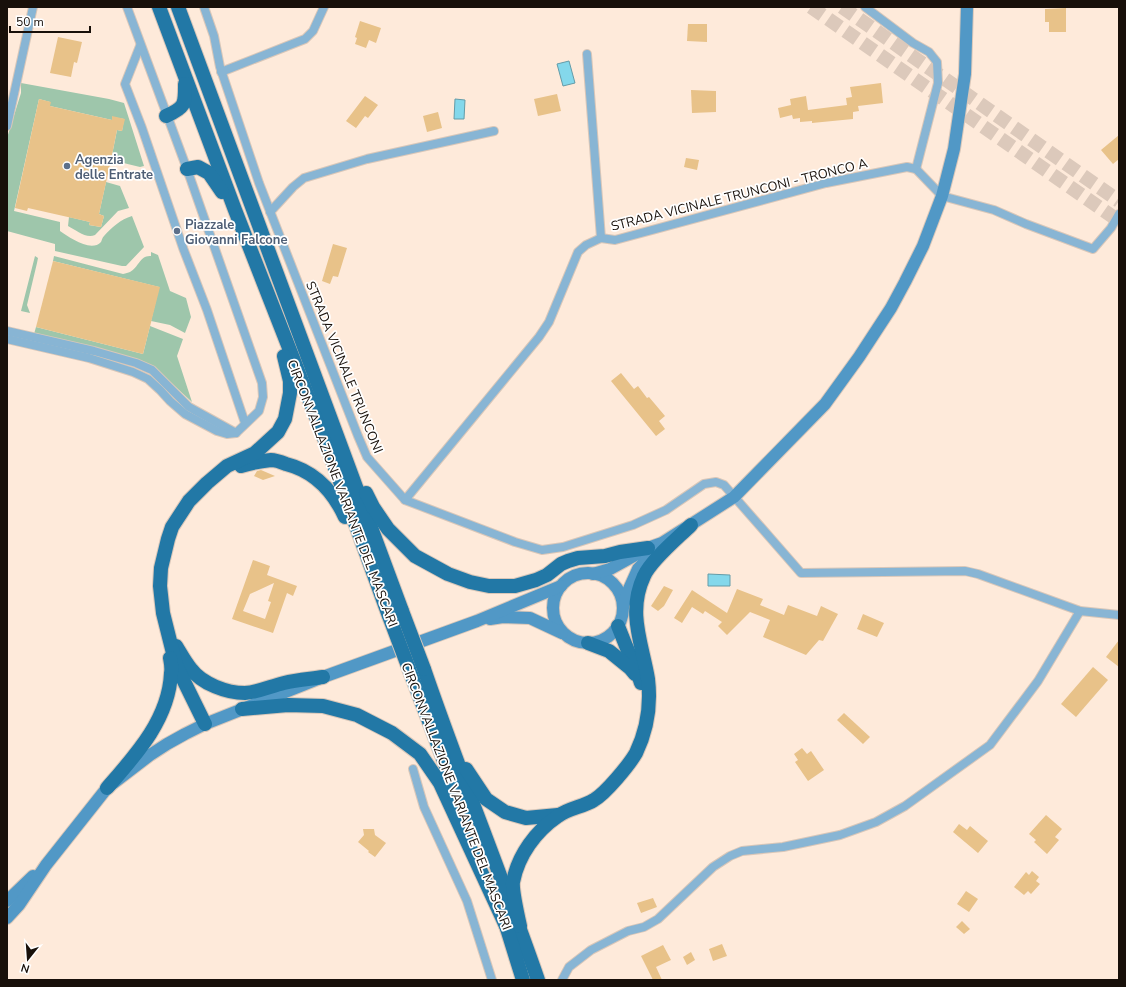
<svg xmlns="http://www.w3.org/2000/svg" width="1126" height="987" viewBox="0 0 1126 987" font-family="'Nunito Sans',sans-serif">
  <rect width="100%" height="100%" fill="#feeada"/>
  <g fill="#9ec6ab">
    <path d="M21,83L109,99L124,103L144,166L140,167L111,160L117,130L122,131L124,119L112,117V120L50,106V102L39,99L14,211L60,222V231C69,237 91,253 101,242C102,240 102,238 104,236C111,228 121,219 132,216L144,247L126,266H122L55,251V244L7,231V138L21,93Z"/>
    <path d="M106,182L120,186L129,208L118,211L95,235C86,239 76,230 68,226L69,217L90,222L89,225L101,227L104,216L99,214Z"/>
    <path d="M151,252L158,255L170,291L186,298L191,317L185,333L170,325L151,321L159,287L53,261L54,256L123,274C126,273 128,273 130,272C139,267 140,255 151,256Z"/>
    <polygon points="35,256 38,258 37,263 27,305 30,313 21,311"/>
    <polygon points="150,326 183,339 177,356 192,402 155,368 34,334 36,327 143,354"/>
  </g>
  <g fill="#84d8eb" stroke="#649ca8">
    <polygon points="569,61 575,83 563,86 557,64"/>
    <polygon points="455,99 465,100 464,119 454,119"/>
    <polygon points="708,574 730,575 730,586 708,586"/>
  </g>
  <g fill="#e8c289" fill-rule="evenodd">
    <polygon points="1066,8 1066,32 1049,32 1049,22 1045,22 1045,9"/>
    <polygon points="360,21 381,28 376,43 369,40 366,48 355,44 357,38 355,37"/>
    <polygon points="688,24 707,24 707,42 687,41"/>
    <polygon points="58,37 82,42 77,63 74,62 71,77 50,73"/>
    <polygon points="881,83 883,103 858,106 859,111 853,112 853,119 812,123 812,121 800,122 800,118 793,119 792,115 780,118 778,108 791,105 790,99 806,96 808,110 847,105 846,98 852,97 850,87"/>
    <polygon points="691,90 716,91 716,112 692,113"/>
    <polygon points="557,94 561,111 538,116 534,99"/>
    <polygon points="365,96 378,105 368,118 365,116 356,128 346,121"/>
    <polygon points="39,99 51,102 50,106 112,120 112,116 125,119 122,131 117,130 111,160 99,214 104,216 101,227 89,225 90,222 28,208 27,211 15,208"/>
    <polygon points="438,112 442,128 427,132 423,116"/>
    <polygon points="1119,135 1119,159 1113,164 1101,150"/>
    <polygon points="686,158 699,160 697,170 684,167"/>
    <polygon points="333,244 347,248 338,277 333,276 330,284 322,281"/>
    <polygon points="53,261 160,287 143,354 36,327"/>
    <polygon points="621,373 634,389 638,386 647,398 649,397 665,416 659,421 665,429 656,436 611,381"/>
    <polygon points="261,470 275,476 263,480 254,476 257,471"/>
    <path d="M253,560L270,566L267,575L297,586L293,596L287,593L273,633L232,619ZM274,583L268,601L271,602L265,619L243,611L250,594Z"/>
    <polygon points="664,586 673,590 664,606 658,611 651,606"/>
    <polygon points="737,589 763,599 760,605 784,615 788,605 817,616 821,606 838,614 823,641 819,640 806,655 763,637 770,620 750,612 727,635 718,626 722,622 705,611 703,614 692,607 682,623 674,618 692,590 727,613"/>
    <polygon points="863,614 884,623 877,637 857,629"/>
    <polygon points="1119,640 1119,667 1106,657"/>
    <polygon points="1093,667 1108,680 1076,717 1061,704"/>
    <polygon points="844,713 870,737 863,744 837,720"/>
    <polygon points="802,748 807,754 811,751 824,770 808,781 795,762 798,760 794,754"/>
    <polygon points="1046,815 1062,829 1055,837 1059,840 1047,854 1034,842 1036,840 1029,834"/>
    <polygon points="959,824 967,830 970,826 988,841 978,853 953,832"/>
    <polygon points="363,829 374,829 375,835 386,843 375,857 368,852 369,851 358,842 364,835"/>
    <polygon points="1032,871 1039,877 1036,881 1040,884 1031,894 1028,891 1024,895 1014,887 1026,872 1029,875"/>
    <polygon points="966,891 978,899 969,912 957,904"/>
    <polygon points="653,898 657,907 641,913 637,903"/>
    <polygon points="962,921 970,929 964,934 956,927"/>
    <polygon points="722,944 727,956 713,961 709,949"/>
    <polygon points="663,945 671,960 656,967 662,980 653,980 641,956"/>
    <polygon points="691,952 695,960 687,965 683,957"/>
  </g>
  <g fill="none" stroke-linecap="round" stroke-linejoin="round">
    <g stroke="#dcc9bb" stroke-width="14" stroke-dasharray="14 7" stroke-linecap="butt">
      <polyline points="811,7 1119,221"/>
      <polyline points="842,7 1119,201"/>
    </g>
    <defs>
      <g id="minor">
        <polyline points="204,7 214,36 220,67 259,183 358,436 367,457 405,500 515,542 542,550 563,547 633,525 666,510 704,484 716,482 724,485 801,573 965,571 978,574 1080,611 1119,615"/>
        <polyline points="865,7 913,43 929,52 937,62 938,83 916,169"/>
        <polyline points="140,46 125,84 142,128 183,248 207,310 245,423"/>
        <polyline points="587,54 601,238"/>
        <polyline points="221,72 305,39 313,31 324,7"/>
        <polyline points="7,126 33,7"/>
        <polyline points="270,212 293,187 304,178 367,159 494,131"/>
        <polyline points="7,331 94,351 136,363 152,370 189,407 236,433"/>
        <polyline points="7,339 89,358 133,372 148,379 160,390 170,401 185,414 217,431 227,434 236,433 259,411 263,397 262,383 187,169 127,7"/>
        <polyline points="405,500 539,337 549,322 578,252 586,245 601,238 615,240 826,183 907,167 916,169 942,196 994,210 1026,224 1093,249 1111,228 1119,214"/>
        <polyline points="413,769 424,807 467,901 492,980"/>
        <polyline points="562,980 569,967 591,950 628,931 644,927 658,919 713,867 730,856 742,851 783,847 840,835 876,822 905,806 990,745 1038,681 1080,611"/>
      </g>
      <g id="secondary">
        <circle cx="588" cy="608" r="35"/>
        <polyline points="593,574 610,569 648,548 662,543 734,497 825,404 859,357 891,308 905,282 923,246 942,196 954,149 965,74 967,7"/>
        <polyline points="623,606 629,589 638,569 656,550"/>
        <polyline points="490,619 503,617 530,618 562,633"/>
        <polyline points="7,901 33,876"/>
        <polyline points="7,918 19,905 46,865 107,788 150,755 167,744 185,734 205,724 323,677 477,621 561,586"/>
      </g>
      <g id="trunk">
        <polyline points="159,7 235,210 322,432 389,616"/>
        <polyline points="178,7 402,611"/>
        <path d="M166,116C186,107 185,104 185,84"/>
        <polyline points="187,169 198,167 209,173 222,192"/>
        <path d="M241,466C251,463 261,461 271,460C276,460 281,462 286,464C314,471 333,491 345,517"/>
        <polyline points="366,493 373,507 388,529 415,556 448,574 470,582 489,586 515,586 536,580 547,575 561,564 568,561 578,558 605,556 620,552 648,548"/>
        <polyline points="618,626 626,646 637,671 641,683"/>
        <polyline points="588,643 609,651 630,668 635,674"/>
        <path d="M176,646C181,654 185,662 191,669C202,684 227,693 245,693C259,692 271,686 284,683C297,680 310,679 323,677"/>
        <path d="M424,669C460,774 502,876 538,980"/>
        <polyline points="411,674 465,816"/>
        <polyline points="242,709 288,705 323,706 357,715 392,733 420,754 440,783 507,928"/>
        <polyline points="205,724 176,665 163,613 160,586 161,568 168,539 172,527 189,501 207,483 227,466 255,453 278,432 285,419 290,393 290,381 284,356"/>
        <polyline points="466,769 486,799 505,812 526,818 558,815"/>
        <path d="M107,788C136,755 169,719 171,673C172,668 171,663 170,658"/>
        <polyline points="504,919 523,980"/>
        <path d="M520,926C518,917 512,890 513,882C518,855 536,831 558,816C569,808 583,807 594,800C606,793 629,765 636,753C647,730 651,704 648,679C642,643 627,612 644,576C651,560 678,538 691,525"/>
      </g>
    </defs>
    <use href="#minor" stroke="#d9c7b9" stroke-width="10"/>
    <use href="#secondary" stroke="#d9c7b9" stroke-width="14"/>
    <use href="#trunk" stroke="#d9c7b9" stroke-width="16"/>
    <use href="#minor" stroke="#88b5d4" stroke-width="8"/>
    <use href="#secondary" stroke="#5198c6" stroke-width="12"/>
    <use href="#trunk" stroke="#2278a6" stroke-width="14"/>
    <defs>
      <g id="trunk-bridge">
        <polyline points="402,611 424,669"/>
        <polyline points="389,616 411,674"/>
      </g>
    </defs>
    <use href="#trunk-bridge" stroke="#d9c7b9" stroke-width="16" stroke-linecap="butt"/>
    <use href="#trunk-bridge" stroke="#2278a6" stroke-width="14"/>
  </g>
  <g fill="#5c6f8a" stroke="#fff" stroke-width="1.5">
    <circle cx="67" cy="166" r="4"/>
    <circle cx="177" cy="231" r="4"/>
  </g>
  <g text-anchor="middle" stroke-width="3.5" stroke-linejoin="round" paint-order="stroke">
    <g font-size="13" font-weight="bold" fill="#4e5e75" stroke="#fff" text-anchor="start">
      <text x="75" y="164">Agenzia<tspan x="75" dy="15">delle Entrate</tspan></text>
      <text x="185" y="229">Piazzale<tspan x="185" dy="15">Giovanni Falcone</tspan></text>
    </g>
    <g font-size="13" fill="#18100a" stroke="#fff">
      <text transform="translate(739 194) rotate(-14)" y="5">STRADA VICINALE TRUNCONI - TRONCO A</text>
      <text transform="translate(345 367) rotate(68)" y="5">STRADA VICINALE TRUNCONI</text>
      <text transform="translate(343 493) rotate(69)" y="5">CIRCONVALLAZIONE VARIANTE DEL MASCARI</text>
      <text transform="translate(457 796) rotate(69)" y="5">CIRCONVALLAZIONE VARIANTE DEL MASCARI</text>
    </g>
  </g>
  <rect width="1126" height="987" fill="none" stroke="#18100a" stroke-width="16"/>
  <g transform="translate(28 959) rotate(197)" stroke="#ffffff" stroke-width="3" paint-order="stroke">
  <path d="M0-3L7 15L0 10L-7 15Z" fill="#18100a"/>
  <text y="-6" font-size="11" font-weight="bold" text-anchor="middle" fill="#18100a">N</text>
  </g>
  <path d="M10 26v6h80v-6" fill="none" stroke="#18100a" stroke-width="2"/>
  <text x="16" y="26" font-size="12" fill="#18100a" stroke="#ffffff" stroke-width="3" paint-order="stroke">50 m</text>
</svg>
